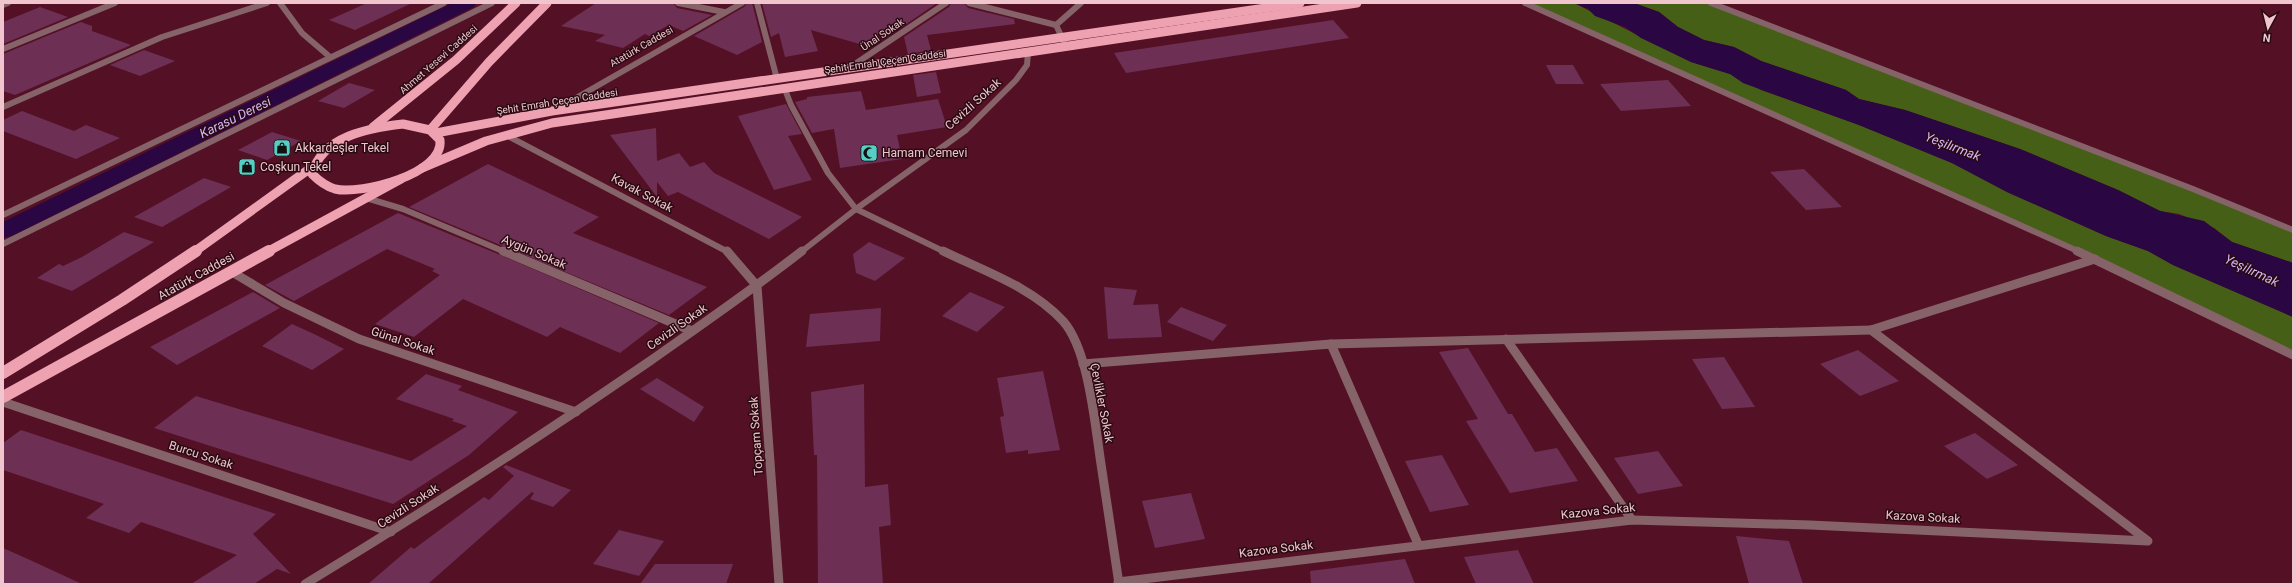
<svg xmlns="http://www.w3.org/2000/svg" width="2296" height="587" viewBox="0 0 2296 587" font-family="Roboto,sans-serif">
  <rect width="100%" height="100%" fill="#541025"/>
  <g fill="#465f16">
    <polygon points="1525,3 1574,3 1691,62 1730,74 1761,90 1859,125 1952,163 2007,192 2106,236 2148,251 2173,265 2293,317 2293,355 2095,259"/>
    <polygon points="1634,3 1711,3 2293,230 2293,263 2232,242 2214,228 2179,214 2160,211 2118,190 2020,149 1905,110 1859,99 1846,90 1761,61 1734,47 1704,40 1678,27 1659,12"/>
  </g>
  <polygon fill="#2a0642" points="1574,3 1634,3 1659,12 1678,27 1704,40 1734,47 1761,61 1846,90 1859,99 1905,110 2020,149 2118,190 2160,211 2204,221 2232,242 2293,263 2293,317 2173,265 2148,251 2106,236 2007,192 1952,163 1859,125 1743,83 1730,74 1691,62 1641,38 1625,27 1595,16 1588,9"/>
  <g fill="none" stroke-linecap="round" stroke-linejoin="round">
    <polygon fill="#2a0642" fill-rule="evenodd" points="452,3 476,3 474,7 12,236 3,238 3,222"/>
  </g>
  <g fill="#6e2f54">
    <polygon points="367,3 412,3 355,30 329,20"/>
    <polygon points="596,3 673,3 677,8 712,15 683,31 669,25 649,36 645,34 623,48 595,41 605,35 561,26"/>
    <polygon points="747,3 752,3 762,42 737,55 694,36 744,7"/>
    <polygon points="762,3 937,3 902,27 900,19 863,45 811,30 818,51 785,57 779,33 771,37"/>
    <polygon points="951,3 964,3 968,8 1014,19 1015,24 927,35 931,50 908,54 904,37 949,7"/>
    <polygon points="40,7 68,17 3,44 3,22"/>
    <polygon points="1333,20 1349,38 1126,73 1114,53"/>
    <polygon points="81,22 92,26 92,31 131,45 15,95 3,91 3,54"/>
    <polygon points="144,50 175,61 140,76 110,65"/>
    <polygon points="1546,65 1573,65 1584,84 1556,84"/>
    <polygon points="936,72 941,93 917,97 913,75"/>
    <polygon points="1668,80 1691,106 1621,111 1600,84"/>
    <polygon points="349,83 375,90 344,108 318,101"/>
    <polygon points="861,91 866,110 938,99 947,127 897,135 902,159 840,168 834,129 812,133 795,102 807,99 807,97"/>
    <polygon points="786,104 802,134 788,136 812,180 774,190 738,116"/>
    <polygon points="22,111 74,131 86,125 120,138 76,159 3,131 3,120"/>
    <polygon points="656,128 657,161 679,153 690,167 704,162 714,173 802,217 769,239 678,192 668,196 657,182 657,197 610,135"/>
    <polygon points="272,132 301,141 267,160 238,150"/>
    <polygon points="488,164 599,217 573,233 707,287 669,315 409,207"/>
    <polygon points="1804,169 1842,207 1806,210 1770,172"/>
    <polygon points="204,178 231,187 162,227 134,217"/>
    <polygon points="398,213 498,254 659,323 620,353 560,327 547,337 463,299 414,337 375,324 440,275 432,271 435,269 387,249 294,301 265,285"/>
    <polygon points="124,232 154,242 72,291 37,278 59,264 63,266 82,257"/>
    <polygon points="869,242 905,258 875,281 856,273 853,254"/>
    <polygon points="1104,287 1137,290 1133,305 1158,304 1162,337 1108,339"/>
    <polygon points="253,292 280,308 177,365 150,347"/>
    <polygon points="970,292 1005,307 977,332 942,316"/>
    <polygon points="1181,307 1227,325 1213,341 1167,322"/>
    <polygon points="881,308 880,341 806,347 810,314"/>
    <polygon points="292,324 314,334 344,349 312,370 262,346"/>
    <polygon points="1468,348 1508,414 1512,414 1535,452 1557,448 1578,481 1510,493 1466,421 1478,419 1439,352"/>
    <polygon points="1858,350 1899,381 1860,396 1820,364"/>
    <polygon points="1724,357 1755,407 1722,409 1692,359"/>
    <polygon points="1043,371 1060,450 1028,454 1028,450 1006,453 1000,417 1004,416 997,378"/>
    <polygon points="426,374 462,386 458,390 518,412 469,455 393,504 154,428 196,396 411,461 467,426 452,421 454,419 396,399"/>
    <polygon points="657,378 704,407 694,422 640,389"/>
    <polygon points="864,384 865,487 888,484 891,525 879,527 883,584 818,584 817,455 814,455 811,392"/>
    <polygon points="21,430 276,514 253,534 291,574 277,569 254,584 191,584 237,555 141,522 129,533 86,518 104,504 3,470 3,443"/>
    <polygon points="1975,433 2018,465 1987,479 1944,446"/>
    <polygon points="1658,451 1683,486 1638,494 1614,458"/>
    <polygon points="1442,455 1469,505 1430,512 1405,461"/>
    <polygon points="506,465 571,490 553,507 530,499 534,493 532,492 428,584 368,584 411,547 414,549 484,497 489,500 514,476 503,467"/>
    <polygon points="1191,493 1205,539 1155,548 1142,501"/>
    <polygon points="619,530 664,541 639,576 593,564"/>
    <polygon points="1736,536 1789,541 1803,584 1749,584"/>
    <polygon points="3,548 30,560 82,584 3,584"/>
    <polygon points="1518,550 1534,584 1476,584 1464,557"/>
    <polygon points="1405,559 1415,584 1311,584 1310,571"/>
    <polygon points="655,564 733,564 726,584 640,584"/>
  </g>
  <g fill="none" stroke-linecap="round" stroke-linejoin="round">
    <g stroke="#856369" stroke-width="6">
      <polyline points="280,3 302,33 330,57"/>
      <polyline points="678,3 724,12"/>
      <polyline points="757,3 777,79"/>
      <polyline points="969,3 1056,25"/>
      <polyline points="1525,3 2080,252"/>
      <polyline points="1711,3 2193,189 2293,230"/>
      <polyline points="3,5 8,3"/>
      <polyline points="1066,46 1056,25 1081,3"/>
      <polyline points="3,49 115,3"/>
      <polyline points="849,68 946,3"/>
      <polyline points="784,87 791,105 828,173 856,209 945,252"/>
      <polyline points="3,107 162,37 267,3"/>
      <polyline points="555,110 742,3"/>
      <polyline points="506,135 728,252"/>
      <polyline points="366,198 403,209 505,252"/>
      <polyline points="3,215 444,3"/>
      <polyline points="3,244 492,3"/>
      <polyline points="801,252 856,209 966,130 1016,80 1027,65 1028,52"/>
    </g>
    <g stroke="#856369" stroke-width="9">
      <polyline points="503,251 692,331"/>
      <polyline points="727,251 757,286 779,584"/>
      <path d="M943,251C984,271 1032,287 1063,321C1089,350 1095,426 1101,464C1107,504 1113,544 1119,584"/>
      <polyline points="2077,251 2293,355"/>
      <polyline points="232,272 284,303 359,339 576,412"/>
      <polyline points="1506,339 1632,520"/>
      <polyline points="1331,344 1418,544"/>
      <polyline points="1083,364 1331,344 1871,330"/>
      <polyline points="3,402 391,532"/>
      <polyline points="1118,582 1632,520 1810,525 2148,541 1871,330 2095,259"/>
      <path d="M305,584C422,513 537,439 650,361C701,325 752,290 802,251"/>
    </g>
    <g stroke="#eea1b0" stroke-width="9">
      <path d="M403,124L430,130L440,140C444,174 361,195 335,189C325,186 319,181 312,174C322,136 369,128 403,124Z"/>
      <polyline points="373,127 456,60 516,3"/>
      <polyline points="431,129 489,62 547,3"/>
      <polyline points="436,133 552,111 1300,3"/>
      <polyline points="422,168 486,141 552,123 1357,3"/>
      <polyline points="194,252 312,167"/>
      <polyline points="267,252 401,179"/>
    </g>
    <g stroke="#eea1b0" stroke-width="12">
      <polyline points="3,373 122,300 196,251"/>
      <polyline points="3,397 269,251"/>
    </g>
  </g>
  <defs>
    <symbol id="shop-square" viewBox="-11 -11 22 22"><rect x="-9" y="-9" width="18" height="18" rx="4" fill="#56cec3" stroke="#280b12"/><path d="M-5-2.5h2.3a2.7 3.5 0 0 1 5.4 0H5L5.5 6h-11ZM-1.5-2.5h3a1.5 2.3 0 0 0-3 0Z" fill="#111"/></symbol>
    <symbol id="mosque-square" viewBox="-11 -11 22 22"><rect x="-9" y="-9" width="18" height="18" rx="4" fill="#56cec3" stroke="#280b12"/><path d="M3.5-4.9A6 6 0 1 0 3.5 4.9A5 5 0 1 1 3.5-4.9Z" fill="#111"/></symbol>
  </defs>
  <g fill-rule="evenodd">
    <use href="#shop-square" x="272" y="138" width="20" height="20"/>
    <use href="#mosque-square" x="859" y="143" width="20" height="20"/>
    <use href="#shop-square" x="237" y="157" width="20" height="20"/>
  </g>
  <g text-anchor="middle" stroke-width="3" stroke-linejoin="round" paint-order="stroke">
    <g font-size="10" fill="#f1c5cd" stroke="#280b12">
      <text transform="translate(882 34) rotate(-34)" y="4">Ünal Sokak</text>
      <text transform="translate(641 46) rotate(-30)" y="4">Atatürk Caddesi</text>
      <text transform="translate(438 59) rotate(-41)" y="4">Ahmet Yesevi Caddesi</text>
      <text transform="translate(885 61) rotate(-8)" y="4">Şehit Emrah Çeçen Caddesi</text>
      <text transform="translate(557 101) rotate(-9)" y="4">Şehit Emrah Çeçen Caddesi</text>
    </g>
    <g font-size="12" fill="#f1c5cd" stroke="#280b12">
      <text transform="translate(973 104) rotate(-42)" y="4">Cevizli Sokak</text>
      <text transform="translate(642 193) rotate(28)" y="4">Kavak Sokak</text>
      <text transform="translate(534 252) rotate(23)" y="4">Aygün Sokak</text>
      <text transform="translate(196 276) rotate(-29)" y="4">Atatürk Caddesi</text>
      <text transform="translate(677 327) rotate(-35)" y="4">Cevizli Sokak</text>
      <text transform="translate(403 341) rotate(18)" y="4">Günal Sokak</text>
      <text transform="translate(1102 403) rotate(79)" y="4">Çevlikler Sokak</text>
      <text transform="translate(756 436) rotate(-94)" y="4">Topçam Sokak</text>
      <text transform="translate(201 455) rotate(18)" y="4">Burcu Sokak</text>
      <text transform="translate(408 506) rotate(-33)" y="4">Cevizli Sokak</text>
      <text transform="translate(1598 511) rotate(-6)" y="4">Kazova Sokak</text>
      <text transform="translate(1923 517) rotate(3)" y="4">Kazova Sokak</text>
      <text transform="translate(1276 549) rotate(-7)" y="4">Kazova Sokak</text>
    </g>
    <g font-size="12" fill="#f1c5cd" stroke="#280b12" text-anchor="start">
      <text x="295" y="152">Akkardeşler Tekel</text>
      <text x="882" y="157">Hamam Cemevi</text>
      <text x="260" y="171">Coşkun Tekel</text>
    </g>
    <g font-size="13" font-style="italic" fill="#d5b4f6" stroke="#280b12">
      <text transform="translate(235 117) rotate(-26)" y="5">Karasu Deresi</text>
      <text transform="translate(1953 146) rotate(21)" y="5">Yeşilırmak</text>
      <text transform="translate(2252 270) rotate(25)" y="5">Yeşilırmak</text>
    </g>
  </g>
  <rect width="2296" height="587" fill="none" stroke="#f1c5cd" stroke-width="8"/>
  <g transform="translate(2268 28) rotate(187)" stroke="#280b12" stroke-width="3" paint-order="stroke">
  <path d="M0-3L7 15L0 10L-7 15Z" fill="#f1c5cd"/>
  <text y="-6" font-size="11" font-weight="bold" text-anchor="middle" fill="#f1c5cd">N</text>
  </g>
</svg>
